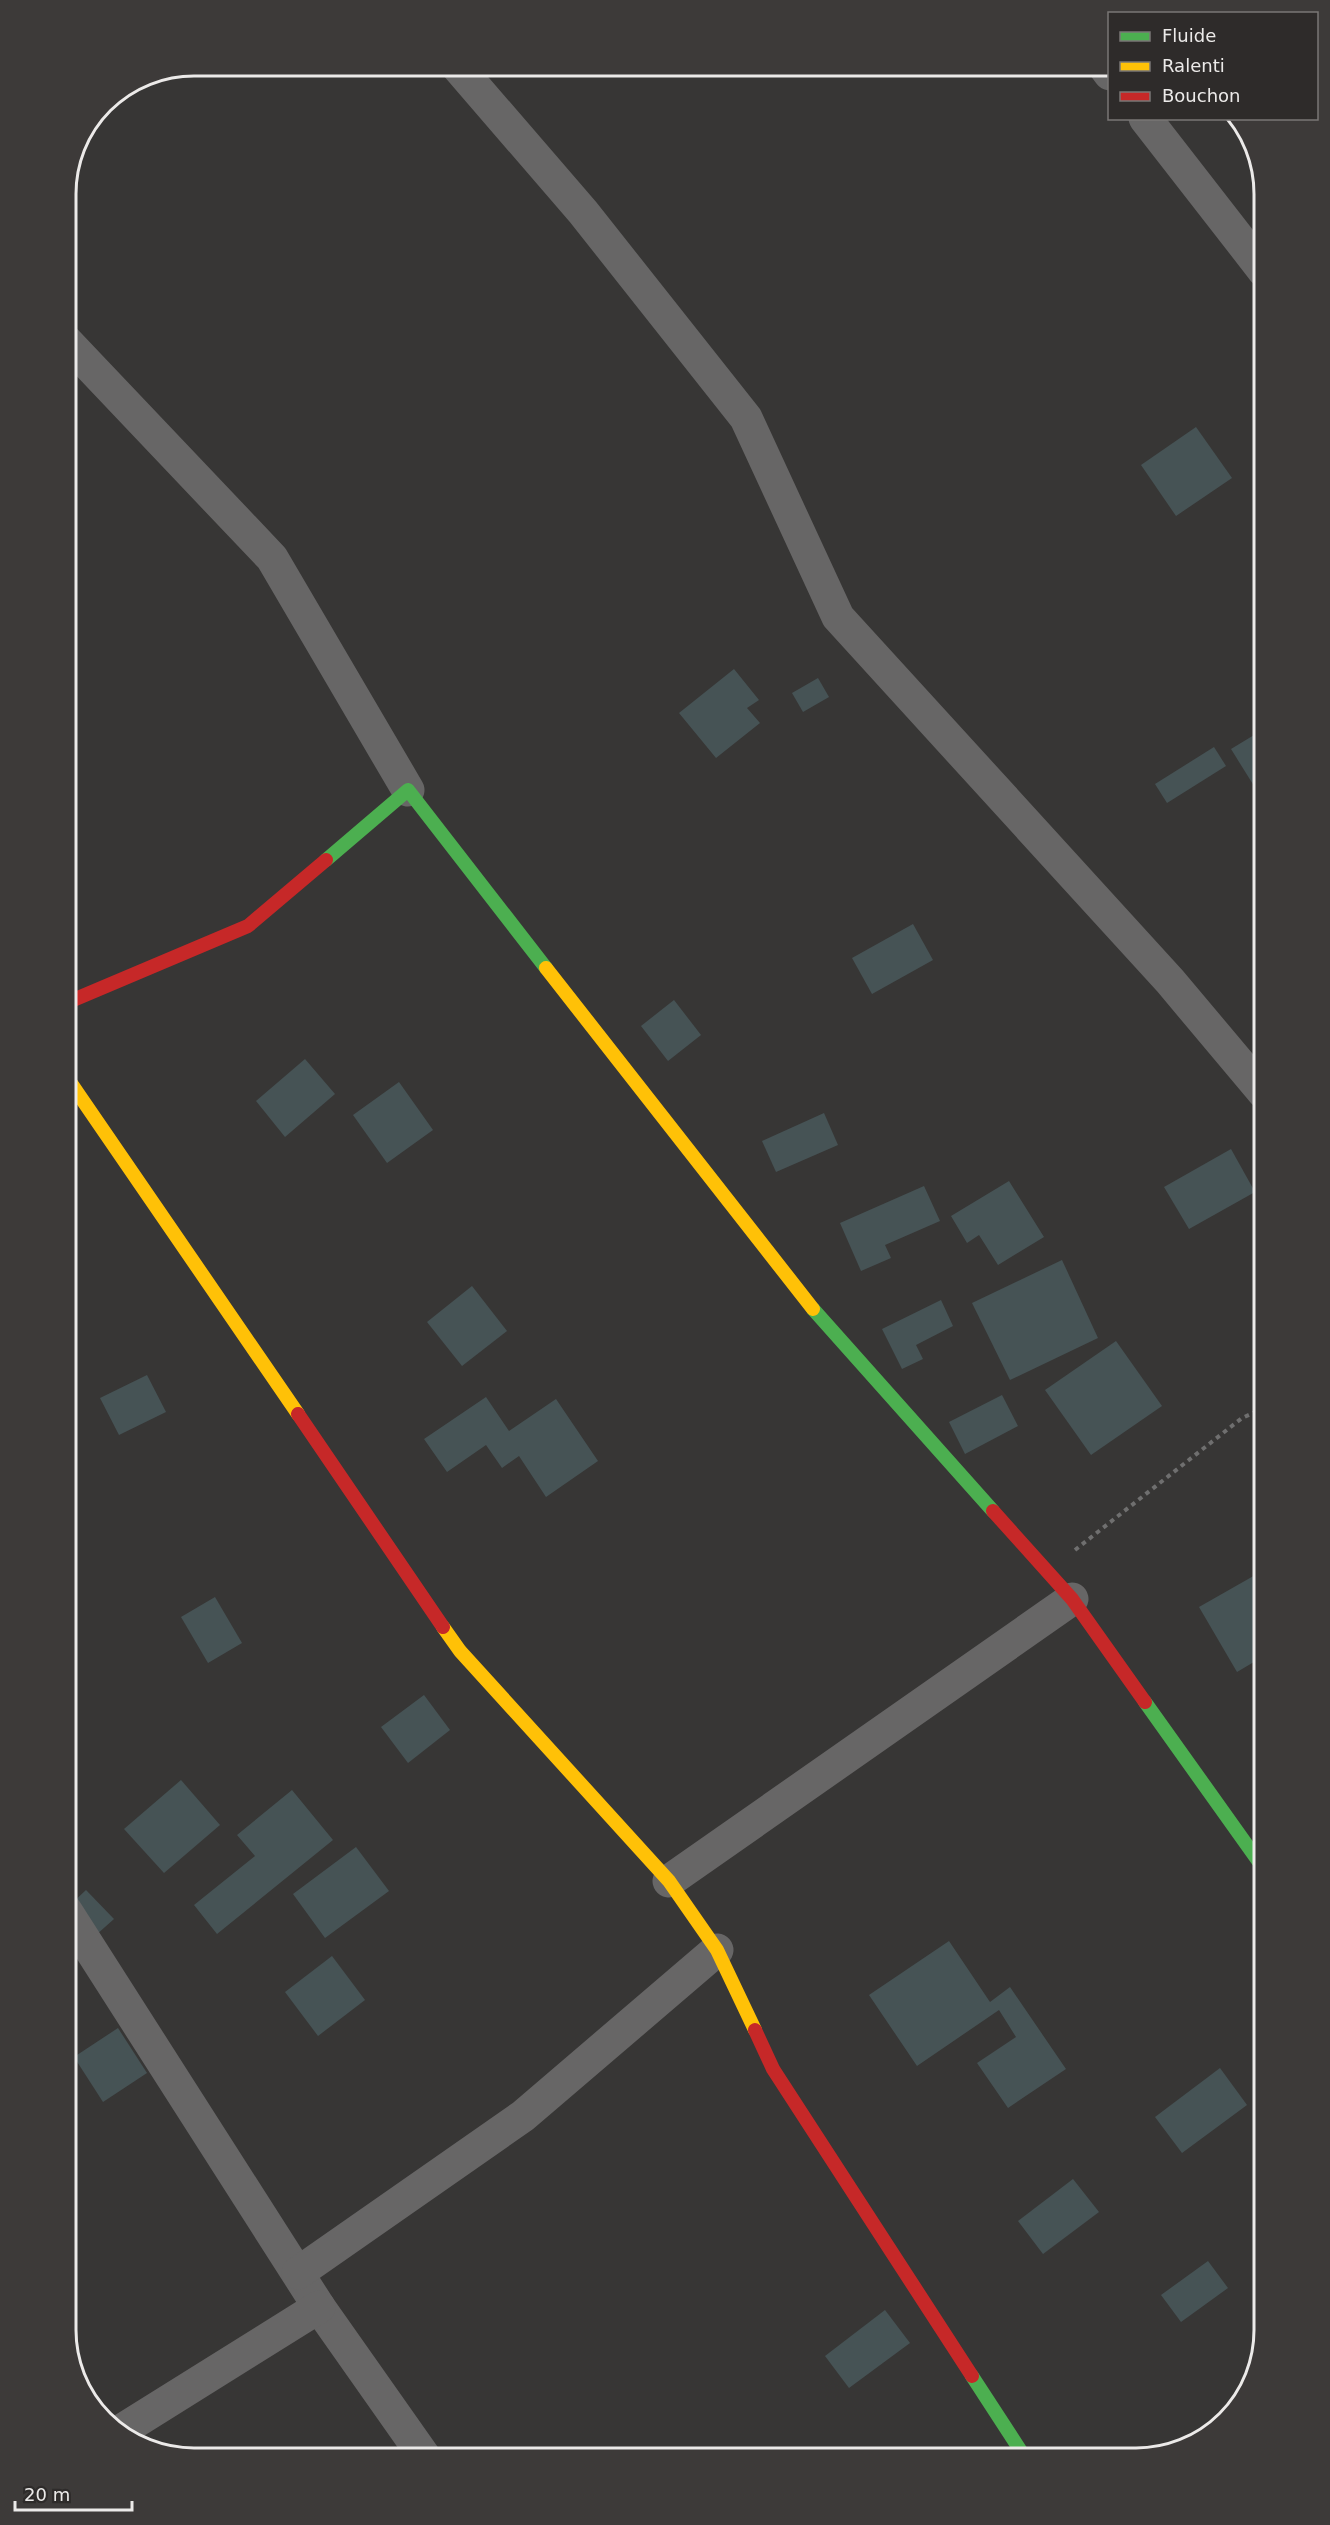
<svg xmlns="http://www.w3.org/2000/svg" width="1330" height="2525" viewBox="0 0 1330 2525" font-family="'DejaVu Sans',sans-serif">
  <rect width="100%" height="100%" fill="#373635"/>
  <g fill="#465355">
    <polygon points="1196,427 1232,478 1176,516 1141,465"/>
    <polygon points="734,669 759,700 747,708 760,723 716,758 679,713"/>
    <polygon points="818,678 829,697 803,712 792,693"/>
    <polygon points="1264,729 1264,802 1231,749"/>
    <polygon points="1214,747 1226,766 1167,803 1155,784"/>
    <polygon points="913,924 933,960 872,994 852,958"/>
    <polygon points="674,1000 701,1035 668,1061 641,1026"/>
    <polygon points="305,1059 335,1094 285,1137 256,1101"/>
    <polygon points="399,1082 433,1130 387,1163 353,1115"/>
    <polygon points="824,1113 838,1145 776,1172 762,1141"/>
    <polygon points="1231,1149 1255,1192 1189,1229 1164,1187"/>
    <polygon points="1009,1181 1044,1237 998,1265 979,1235 967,1243 951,1216"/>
    <polygon points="924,1186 940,1221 885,1245 891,1258 861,1271 840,1223"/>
    <polygon points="1062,1260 1098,1338 1010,1380 972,1303"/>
    <polygon points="472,1286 507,1331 462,1366 427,1322"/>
    <polygon points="941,1300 953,1326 916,1345 923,1359 902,1369 882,1329"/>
    <polygon points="1116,1341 1162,1406 1091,1455 1045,1390"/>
    <polygon points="147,1375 166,1412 119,1435 100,1398"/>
    <polygon points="1002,1395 1018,1426 965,1454 949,1422"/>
    <polygon points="486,1397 509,1431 556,1399 598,1461 546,1497 519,1456 502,1468 486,1445 447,1472 424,1439"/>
    <polygon points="1264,1570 1264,1656 1237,1672 1199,1607"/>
    <polygon points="215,1597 242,1643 208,1663 181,1617"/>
    <polygon points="424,1695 450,1730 408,1763 381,1727"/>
    <polygon points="181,1780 220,1825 164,1873 124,1829"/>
    <polygon points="292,1790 333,1840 217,1934 194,1905 255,1856 237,1835"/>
    <polygon points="356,1847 389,1891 325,1938 293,1894"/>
    <polygon points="86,1890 114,1919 96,1935 68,1907"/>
    <polygon points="949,1941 990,2002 1010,1987 1066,2069 1008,2108 977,2063 1016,2037 999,2010 917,2066 869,1995"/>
    <polygon points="332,1956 365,2000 318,2036 285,1992"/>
    <polygon points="118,2028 147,2073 103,2102 74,2057"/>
    <polygon points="1220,2068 1247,2105 1182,2153 1155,2117"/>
    <polygon points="1073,2179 1099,2212 1043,2254 1018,2221"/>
    <polygon points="1208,2261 1228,2288 1181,2322 1161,2295"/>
    <polygon points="885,2310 910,2343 849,2388 825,2356"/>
  </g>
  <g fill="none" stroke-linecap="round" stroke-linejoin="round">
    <polyline stroke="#6f6f6f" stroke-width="4" stroke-dasharray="4.5 4.5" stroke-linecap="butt" points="1075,1550 1242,1418 1264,1408"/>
    <g stroke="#676666" stroke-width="33">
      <polyline points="457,66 583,212 746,418 838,617 1170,981 1264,1093"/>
      <polyline points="1104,66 1110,74"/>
      <polyline points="1145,118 1264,271"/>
      <polyline points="66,341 272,558 408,790"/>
      <polyline points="669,1881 1072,1599"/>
      <polyline points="66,1911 319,2307 426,2459"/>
      <polyline points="298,2273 523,2116 717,1950"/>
      <polyline points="119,2432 319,2307"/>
    </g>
    <g stroke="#4caf50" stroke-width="14">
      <polyline points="326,860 408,790 546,968"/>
      <polyline points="813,1309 993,1511"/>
      <polyline points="1145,1702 1264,1869"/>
      <polyline points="972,2376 1026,2459"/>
    </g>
    <g stroke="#ffc107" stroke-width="14">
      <polyline points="546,968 813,1309"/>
      <polyline points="66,1076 298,1414"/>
      <polyline points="443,1627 460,1651 669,1881 717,1950 755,2030"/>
    </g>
    <g stroke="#c62828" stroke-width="14">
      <polyline points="66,1003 248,926 326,860"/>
      <polyline points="298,1414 443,1627"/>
      <polyline points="993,1511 1072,1599 1145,1702"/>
      <polyline points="755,2030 773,2069 972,2376"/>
    </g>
  </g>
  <path d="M0 0H1330V2525H0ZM194 76H1136A118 118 0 0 1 1254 194V2330A118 118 0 0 1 1136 2448H194A118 118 0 0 1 76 2330V194A118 118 0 0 1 194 76Z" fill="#3d3a39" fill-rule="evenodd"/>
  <path fill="none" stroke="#eceae9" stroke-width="3" d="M194 76H1136A118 118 0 0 1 1254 194V2330A118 118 0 0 1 1136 2448H194A118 118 0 0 1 76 2330V194A118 118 0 0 1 194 76Z"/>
  <rect x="1108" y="12" width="210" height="108" fill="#2e2b2a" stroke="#7a7776" stroke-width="1.5"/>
  <rect x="1120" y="32" width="30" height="9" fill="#4caf50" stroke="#7a7776" stroke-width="1.5"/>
  <text x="1162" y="42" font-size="18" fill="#eceae9">Fluide</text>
  <rect x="1120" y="62" width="30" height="9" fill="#ffc107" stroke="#7a7776" stroke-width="1.5"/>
  <text x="1162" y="72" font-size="18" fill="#eceae9">Ralenti</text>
  <rect x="1120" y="92" width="30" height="9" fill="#c62828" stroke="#7a7776" stroke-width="1.5"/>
  <text x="1162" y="102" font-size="18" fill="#eceae9">Bouchon</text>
  <path d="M15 2501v9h117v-9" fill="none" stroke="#eceae9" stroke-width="3"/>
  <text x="24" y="2501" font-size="18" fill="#eceae9" stroke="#2e2b2a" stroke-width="4.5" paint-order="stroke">20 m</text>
</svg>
